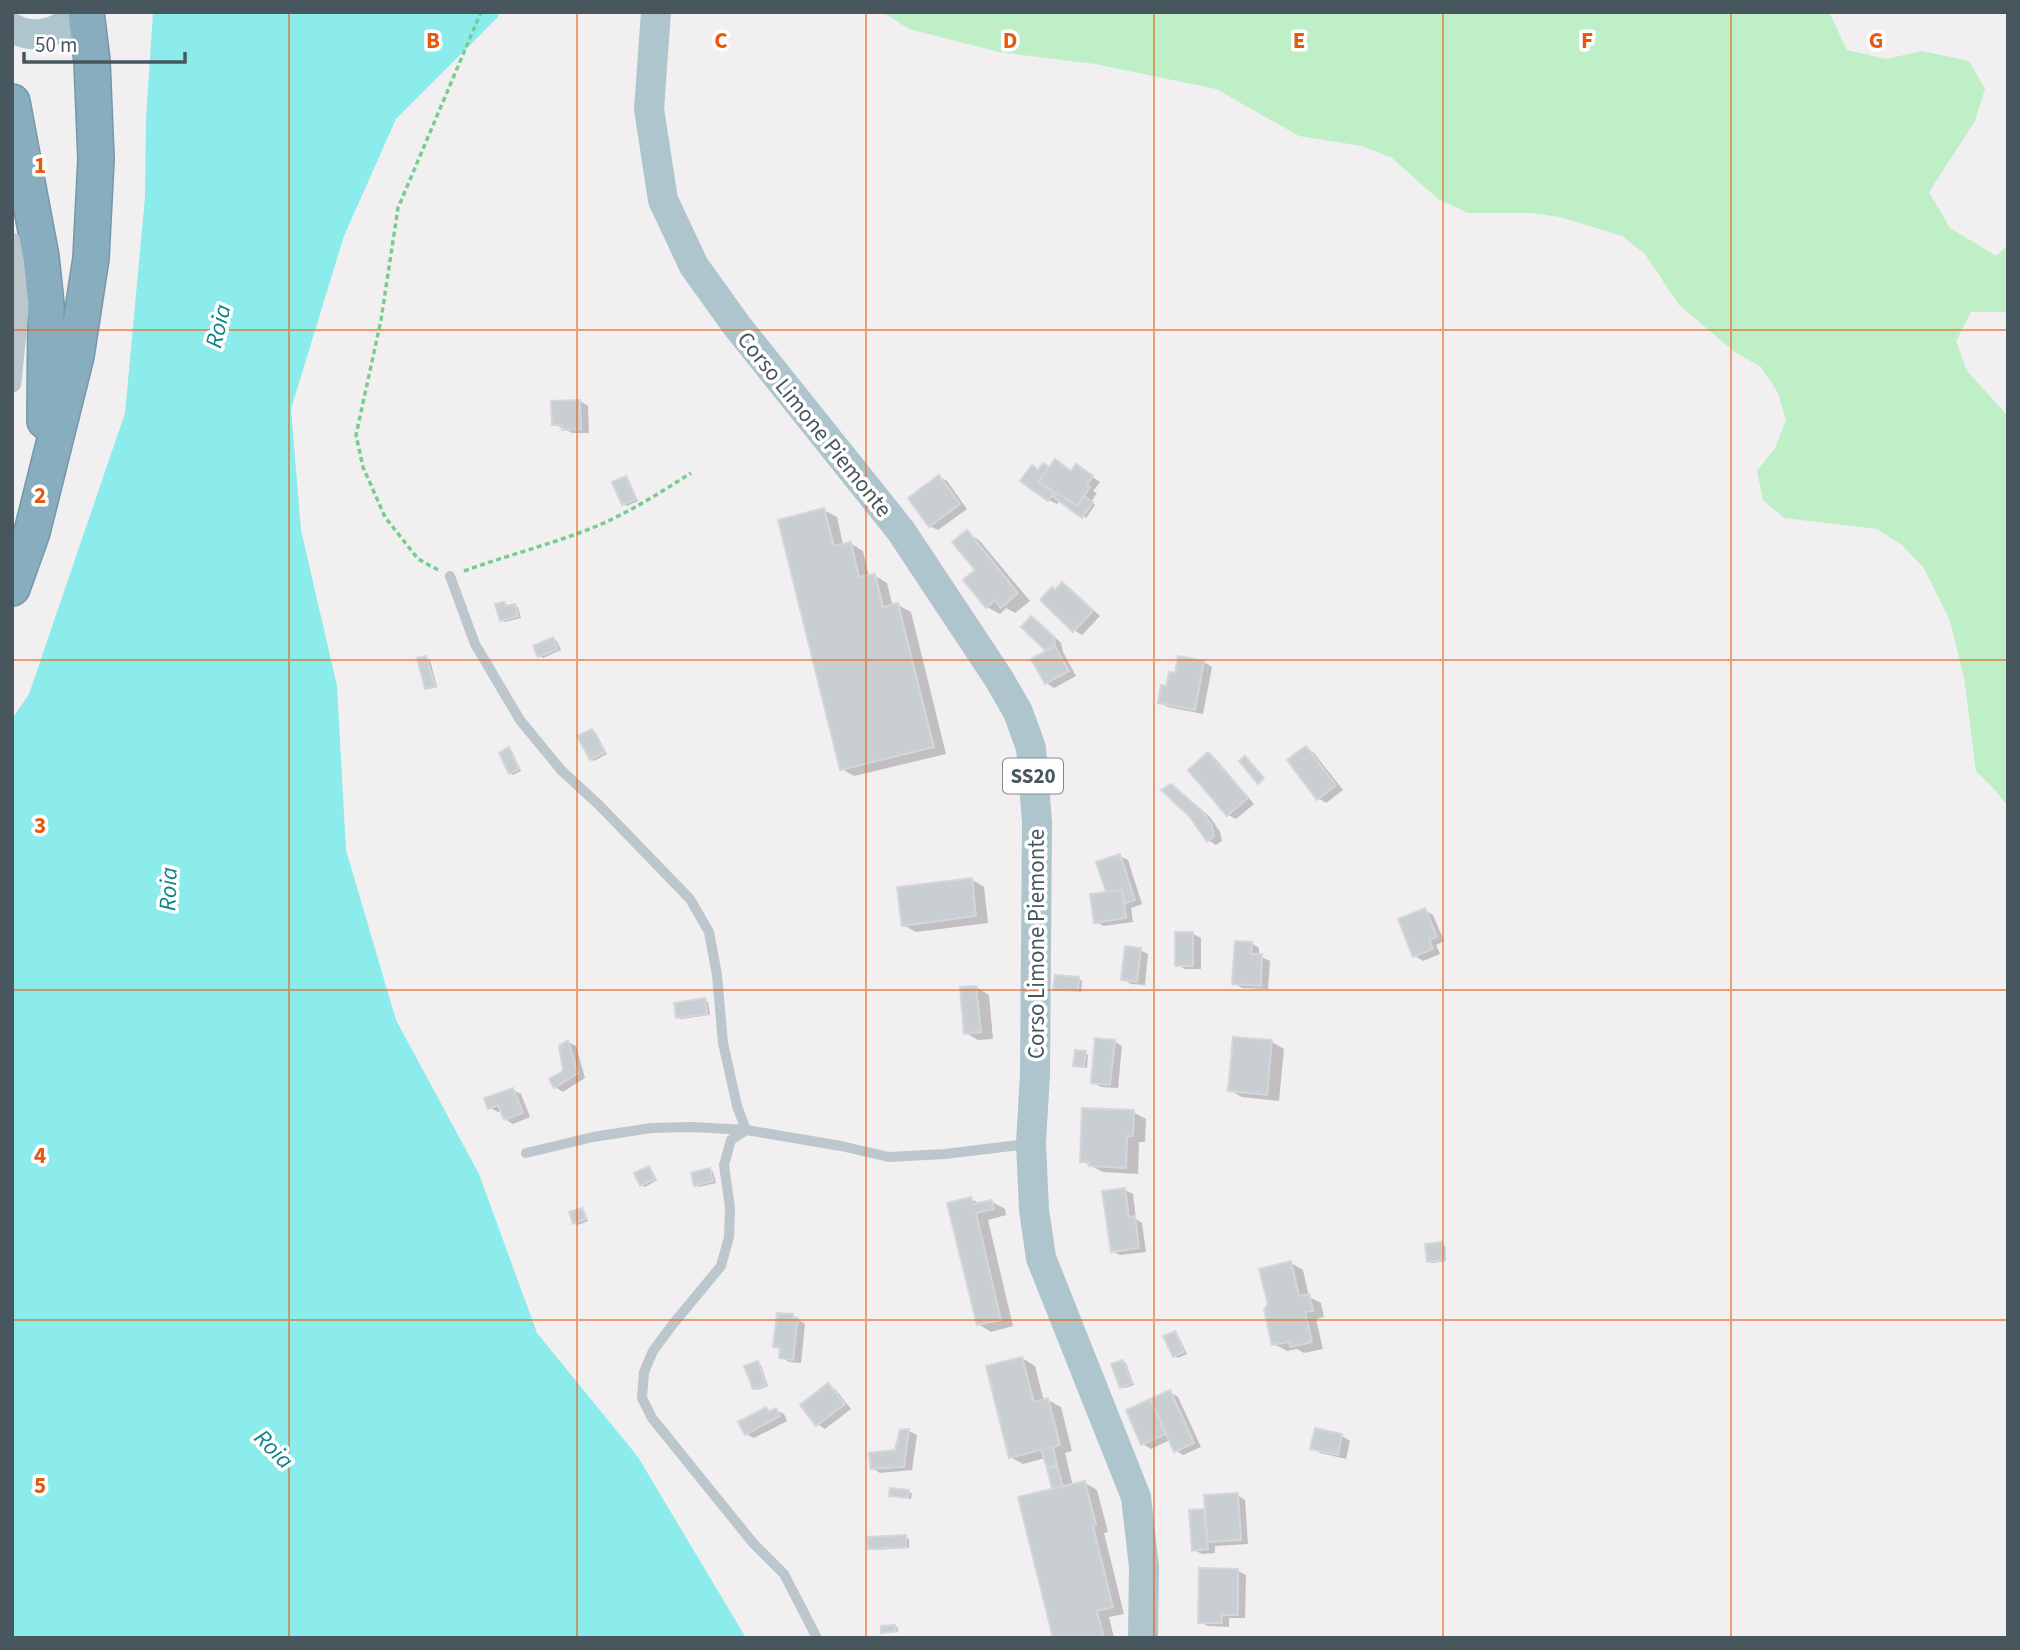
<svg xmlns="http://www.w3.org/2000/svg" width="2020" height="1650" viewBox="0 0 2020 1650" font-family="'Source Sans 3',sans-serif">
  <rect width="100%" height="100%" fill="#f2eff0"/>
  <polygon fill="#beefc7" points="882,12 1829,12 1847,50 1886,59 1922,51 1969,61 1985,89 1975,121 1929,192 1950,228 1996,256 2008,245 2008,314 2003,312 1971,312 1956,341 1967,371 2008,416 2008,807 1996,791 1976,771 1964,678 1950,621 1924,568 1902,545 1877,529 1784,518 1763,500 1757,471 1775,448 1786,420 1778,393 1761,367 1736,353 1679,305 1645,254 1622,236 1560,217 1531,213 1468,213 1438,199 1392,158 1362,146 1299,136 1216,89 1095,64 999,52 909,29"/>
  <polygon fill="#8cecec" points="153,12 499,12 498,17 396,119 344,236 291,409 301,530 337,686 346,850 396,1020 479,1174 537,1333 638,1457 746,1638 12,1638 12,719 29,694 125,413 145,197 146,119"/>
  <g fill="#0003">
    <polygon points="580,401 588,406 589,433 572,433 554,424"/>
    <polygon points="1044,465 1050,469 1072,472 1084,471 1100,482 1093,491 1097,493 1091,502 1095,505 1086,518 1060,500 1057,504 1049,500 1023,481 1039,472"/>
    <polygon points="939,477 947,481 967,509 938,530 930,526"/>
    <polygon points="626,478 629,480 638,501 627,506 623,504"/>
    <polygon points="824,510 837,517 843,545 850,543 863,551 869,577 874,575 887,583 893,607 898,605 911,612 946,754 854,776 842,769"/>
    <polygon points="967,533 979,540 1030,601 1015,613 1006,608 1000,614 987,607"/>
    <polygon points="1063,585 1071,589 1100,616 1082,635 1074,630 1056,591"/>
    <polygon points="504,604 518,607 521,618 505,622 501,620"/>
    <polygon points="1032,618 1039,622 1061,643 1063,652 1076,676 1054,688 1046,683 1049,651"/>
    <polygon points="553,639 557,641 561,650 543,658 539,656"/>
    <polygon points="426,658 430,660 437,687 430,689 427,687"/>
    <polygon points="1179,658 1204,662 1212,667 1203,714 1168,707 1160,703 1176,675"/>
    <polygon points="592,731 596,733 607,754 594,761 591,759"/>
    <polygon points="1306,748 1314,753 1343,790 1326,803 1318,798"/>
    <polygon points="509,749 512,751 521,771 513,775 510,773"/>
    <polygon points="1208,754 1216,759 1254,804 1236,819 1228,815"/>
    <polygon points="1171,786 1179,791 1210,817 1220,832 1222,841 1216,845 1208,840"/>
    <polygon points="1120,856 1128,860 1142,904 1131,908 1133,922 1104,926 1096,922"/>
    <polygon points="971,879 984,887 988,923 916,932 903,925"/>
    <polygon points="1425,910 1433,915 1444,941 1436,945 1440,954 1423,961 1415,956"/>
    <polygon points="1193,934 1201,938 1201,969 1185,969 1177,965"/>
    <polygon points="1251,943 1259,948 1259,956 1270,961 1268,989 1242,988 1234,983"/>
    <polygon points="1140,950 1148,954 1145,985 1131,984 1123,979"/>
    <polygon points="1079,979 1082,981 1081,992 1055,988"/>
    <polygon points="976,987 989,995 993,1039 978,1040 966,1033"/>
    <polygon points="705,1000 708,1002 710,1015 681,1019 677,1017"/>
    <polygon points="1114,1041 1122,1046 1118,1088 1101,1087 1093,1082"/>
    <polygon points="568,1042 576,1046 585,1078 563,1092 555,1087 565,1071"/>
    <polygon points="1272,1042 1284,1049 1279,1101 1242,1097 1229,1090"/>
    <polygon points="1085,1053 1088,1055 1087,1068 1075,1065"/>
    <polygon points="513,1090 521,1094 530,1117 513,1124 505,1119 502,1111 498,1112 490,1108"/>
    <polygon points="1133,1112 1146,1119 1145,1142 1139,1142 1138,1174 1103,1172 1082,1161"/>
    <polygon points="649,1168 652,1170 657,1180 645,1187 641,1185"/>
    <polygon points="710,1170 713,1172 716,1183 699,1187 695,1185"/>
    <polygon points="1125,1190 1133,1194 1136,1219 1142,1223 1146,1252 1120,1255 1112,1251"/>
    <polygon points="971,1199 981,1204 992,1202 1005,1209 1006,1215 988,1220 1013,1326 991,1332 978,1324"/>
    <polygon points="581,1210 585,1212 588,1221 578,1225 574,1223"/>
    <polygon points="1441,1244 1445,1246 1446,1261 1432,1263 1428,1261"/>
    <polygon points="1291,1263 1303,1270 1309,1297 1321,1303 1324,1317 1316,1319 1323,1349 1304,1353 1297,1349 1287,1351 1274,1344"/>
    <polygon points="792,1316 805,1324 801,1363 789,1362 781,1357 782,1350 775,1346"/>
    <polygon points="1174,1333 1178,1335 1187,1354 1178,1358 1175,1356"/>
    <polygon points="1022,1358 1035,1366 1044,1401 1048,1400 1061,1407 1072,1451 1065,1453 1073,1486 1085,1483 1097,1490 1108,1532 1104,1533 1124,1614 1109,1617 1114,1638 1055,1638 1054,1490 1045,1458 1023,1464 1010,1457"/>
    <polygon points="1123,1361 1126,1363 1134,1385 1125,1388 1121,1386"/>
    <polygon points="758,1363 761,1365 768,1386 757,1390 754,1388"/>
    <polygon points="829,1385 836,1390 851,1409 825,1429 817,1424"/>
    <polygon points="1170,1392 1178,1397 1201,1447 1183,1455 1175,1450 1170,1440 1151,1449 1143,1444"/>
    <polygon points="766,1409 772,1412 776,1410 784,1414 787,1421 754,1438 746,1434"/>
    <polygon points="902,1431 909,1431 917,1435 912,1470 880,1473 872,1468 896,1452"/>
    <polygon points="1316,1431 1342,1436 1350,1441 1346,1459 1320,1453 1312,1448"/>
    <polygon points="908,1492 912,1493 911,1499 891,1495"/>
    <polygon points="1237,1495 1245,1500 1248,1544 1215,1546 1215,1553 1202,1554 1194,1550 1190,1512 1206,1510"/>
    <polygon points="905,1537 909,1539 909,1548 873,1550 869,1548"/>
    <polygon points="1238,1571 1246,1575 1245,1618 1229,1618 1229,1627 1208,1626 1200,1622"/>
    <polygon points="895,1626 898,1628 898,1632 886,1633 883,1632"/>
  </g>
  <g fill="#c9ced2" stroke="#d3d7db" stroke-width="2">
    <polygon points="580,400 581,429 562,430 562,425 552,425 551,401"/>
    <polygon points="1055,459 1071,471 1076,464 1093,476 1087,485 1090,487 1077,506 1038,482"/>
    <polygon points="1043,463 1049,467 1038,482 1054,493 1048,501 1020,481 1032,465 1038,470"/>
    <polygon points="939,475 960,504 929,527 908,498"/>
    <polygon points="626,476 636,499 622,505 612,482"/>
    <polygon points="1054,493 1056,495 1057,493 1077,506 1084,496 1093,502 1082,518 1052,496"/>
    <polygon points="824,508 834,546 851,542 859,577 875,574 883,607 898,603 934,747 840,770 778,520"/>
    <polygon points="967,530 1018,593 1001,608 995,600 986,608 963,580 975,570 952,542"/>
    <polygon points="1062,582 1093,611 1073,632 1040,600 1052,587 1055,590"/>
    <polygon points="504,602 505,606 515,604 518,616 500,621 495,604"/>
    <polygon points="1031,616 1054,637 1055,646 1046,651 1021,627"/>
    <polygon points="553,637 558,649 538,657 533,646"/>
    <polygon points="1055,646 1069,671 1045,684 1031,659"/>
    <polygon points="426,656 435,686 425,689 417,658"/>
    <polygon points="1178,656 1204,661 1195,710 1158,703 1161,685 1166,686 1169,672 1175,673"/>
    <polygon points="592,729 605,752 590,760 577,736"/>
    <polygon points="1306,746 1336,785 1317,800 1287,760"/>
    <polygon points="509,747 519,769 509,774 499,753"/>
    <polygon points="1208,752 1248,798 1227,816 1188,770"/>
    <polygon points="1245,756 1264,778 1258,784 1239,761"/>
    <polygon points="1171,784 1202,811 1212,826 1214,836 1207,842 1190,817 1161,790"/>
    <polygon points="1120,854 1135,900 1124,904 1122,890 1106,892 1096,862"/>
    <polygon points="972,878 976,916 902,926 897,887"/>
    <polygon points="1122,890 1126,918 1094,923 1090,894"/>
    <polygon points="1425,908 1437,937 1429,940 1433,949 1413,957 1398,919"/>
    <rect x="1175" y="932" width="18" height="34"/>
    <polygon points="1235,941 1252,942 1251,954 1262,954 1261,986 1232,984"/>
    <polygon points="1125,946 1141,948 1137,982 1121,980"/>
    <polygon points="1055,975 1079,977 1078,991 1053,989"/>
    <polygon points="976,986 981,1032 964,1034 960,987"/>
    <polygon points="705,998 707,1014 676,1018 674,1003"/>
    <polygon points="1233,1037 1272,1040 1267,1095 1228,1091"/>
    <polygon points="1095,1038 1115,1040 1110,1085 1091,1083"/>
    <polygon points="568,1040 578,1073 554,1088 549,1079 563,1071 559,1046"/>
    <polygon points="1075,1050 1086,1051 1084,1067 1073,1066"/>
    <polygon points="513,1088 523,1113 504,1120 498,1105 488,1109 484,1098"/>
    <polygon points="1082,1108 1134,1110 1133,1136 1127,1136 1126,1168 1089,1166 1089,1162 1080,1162"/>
    <polygon points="649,1166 655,1179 640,1186 634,1173"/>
    <polygon points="710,1168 713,1181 694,1186 691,1173"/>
    <polygon points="1125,1188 1129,1217 1135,1216 1139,1248 1111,1252 1102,1191"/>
    <polygon points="971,1197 973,1204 992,1200 994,1209 976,1213 1001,1320 977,1325 947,1203"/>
    <polygon points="582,1208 586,1219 573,1224 569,1212"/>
    <polygon points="1442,1242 1444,1260 1427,1262 1425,1244"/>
    <polygon points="1291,1261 1299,1296 1309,1294 1313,1311 1305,1312 1312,1342 1290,1347 1289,1342 1272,1345 1264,1310 1268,1304 1259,1269"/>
    <polygon points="777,1313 793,1314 793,1317 798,1318 793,1360 779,1358 780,1348 773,1347"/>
    <polygon points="1175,1331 1184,1352 1173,1357 1163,1336"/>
    <polygon points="1022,1357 1034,1402 1048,1398 1060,1445 1009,1458 986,1366"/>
    <polygon points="1123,1360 1132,1383 1120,1388 1111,1364"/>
    <polygon points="758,1361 766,1385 753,1389 744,1366"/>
    <polygon points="828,1383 845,1404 816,1426 800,1405"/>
    <polygon points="1170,1390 1194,1443 1174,1452 1150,1399"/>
    <polygon points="1150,1399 1166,1434 1141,1445 1126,1410"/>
    <polygon points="766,1407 769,1412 776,1408 780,1416 745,1435 738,1422"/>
    <polygon points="1315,1428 1342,1434 1338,1455 1310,1449"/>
    <polygon points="909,1429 904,1467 871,1469 869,1453 895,1450 900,1430"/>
    <polygon points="1053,1446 1057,1466 1047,1468 1041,1450"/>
    <polygon points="1057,1466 1063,1487 1052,1489 1047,1468"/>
    <polygon points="1085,1481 1096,1525 1093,1526 1113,1607 1097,1611 1104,1638 1053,1638 1018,1497"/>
    <polygon points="890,1488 909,1490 908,1498 889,1496"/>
    <polygon points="1238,1493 1241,1540 1207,1542 1204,1495"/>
    <polygon points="1204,1509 1208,1549 1192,1551 1189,1510"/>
    <polygon points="906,1535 906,1547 868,1549 867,1537"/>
    <polygon points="1199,1568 1238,1569 1238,1615 1222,1615 1222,1623 1198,1623"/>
    <polygon points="895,1625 896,1631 881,1633 881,1626"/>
  </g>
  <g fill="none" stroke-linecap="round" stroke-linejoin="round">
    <defs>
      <g id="motorway">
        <polyline points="12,102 41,257 46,304 45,421"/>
        <polyline points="12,588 32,532 76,356 91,258 96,159 92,61 86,12"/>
      </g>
    </defs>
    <use href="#motorway" stroke="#7398aa" stroke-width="38"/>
    <g stroke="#76cd90" stroke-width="3.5" stroke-dasharray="5 3.5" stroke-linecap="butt">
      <polyline points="438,570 418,559 385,517 363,467 356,435 381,320 398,208 481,12"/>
      <path d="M464,571C508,555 553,544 597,526C630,512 661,492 691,473"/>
    </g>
    <g stroke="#bbc7cc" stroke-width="10">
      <polyline points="450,576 475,644 520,720 561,770 599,805 690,899 709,932 717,975 723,1043 737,1106 746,1130 731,1140 724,1165 730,1208 729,1237 721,1266 673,1324 653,1351 644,1372 642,1398 652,1418 753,1543 784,1574 817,1638"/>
      <polyline points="526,1153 593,1137 651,1128 692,1127 746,1130 841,1146 889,1157 945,1154 1027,1144"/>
    </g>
    <polyline stroke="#bbc7cc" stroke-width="19" points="12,242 21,290 12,383"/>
    <g stroke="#afc5ce" stroke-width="30">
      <polyline points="656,12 649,109 663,200 694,266 737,326 901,531 999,679 1018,712 1031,748 1037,822 1035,1074 1031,1143 1034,1210 1041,1258 1136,1497 1144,1567 1143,1638"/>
      <path d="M12,28C35,41 62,33 78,12"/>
    </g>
    <use href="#motorway" stroke="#87adbe" stroke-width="35"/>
  </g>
  <path fill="none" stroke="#e8590c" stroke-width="2" stroke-opacity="0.55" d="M289,12V1638M577,12V1638M866,12V1638M1154,12V1638M1443,12V1638M1731,12V1638M12,330H2008M12,660H2008M12,990H2008M12,1320H2008"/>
  <g text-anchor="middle" stroke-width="7" stroke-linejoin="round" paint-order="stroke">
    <rect fill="#fff" stroke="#7e898e" stroke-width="2" x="1003" y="758.5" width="60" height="35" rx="5"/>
    <g font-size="21" font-weight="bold" fill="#47575d">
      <text x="1033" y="783">SS20</text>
    </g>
    <g font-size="23" fill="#47575d" stroke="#fff">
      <text transform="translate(815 424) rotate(51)" y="8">Corso Limone Piemonte</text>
      <text transform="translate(1036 944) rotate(-90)" y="8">Corso Limone Piemonte</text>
    </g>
    <g font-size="24" font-style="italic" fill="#0e8484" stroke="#fff">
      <text transform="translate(218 326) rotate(-77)" y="8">Roia</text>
      <text transform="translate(168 889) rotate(-88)" y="8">Roia</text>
      <text transform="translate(274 1449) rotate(45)" y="8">Roia</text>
    </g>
  </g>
  <g font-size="23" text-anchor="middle" font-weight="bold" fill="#e8590c" stroke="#fff" stroke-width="7" stroke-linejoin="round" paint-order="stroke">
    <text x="433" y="48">B</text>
    <text x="721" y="48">C</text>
    <text x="1010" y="48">D</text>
    <text x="1299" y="48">E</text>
    <text x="1587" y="48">F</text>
    <text x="1876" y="48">G</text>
    <text x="40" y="173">1</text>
    <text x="40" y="503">2</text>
    <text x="40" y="833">3</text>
    <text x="40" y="1163">4</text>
    <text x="40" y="1493">5</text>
  </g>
  <rect width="2020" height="1650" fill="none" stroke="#47575d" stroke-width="28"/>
  <path d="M24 52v10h161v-10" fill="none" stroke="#47575d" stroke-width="3.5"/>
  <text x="35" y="52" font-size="21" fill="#47575d" stroke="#ffffff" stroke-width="5" paint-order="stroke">50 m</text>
</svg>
